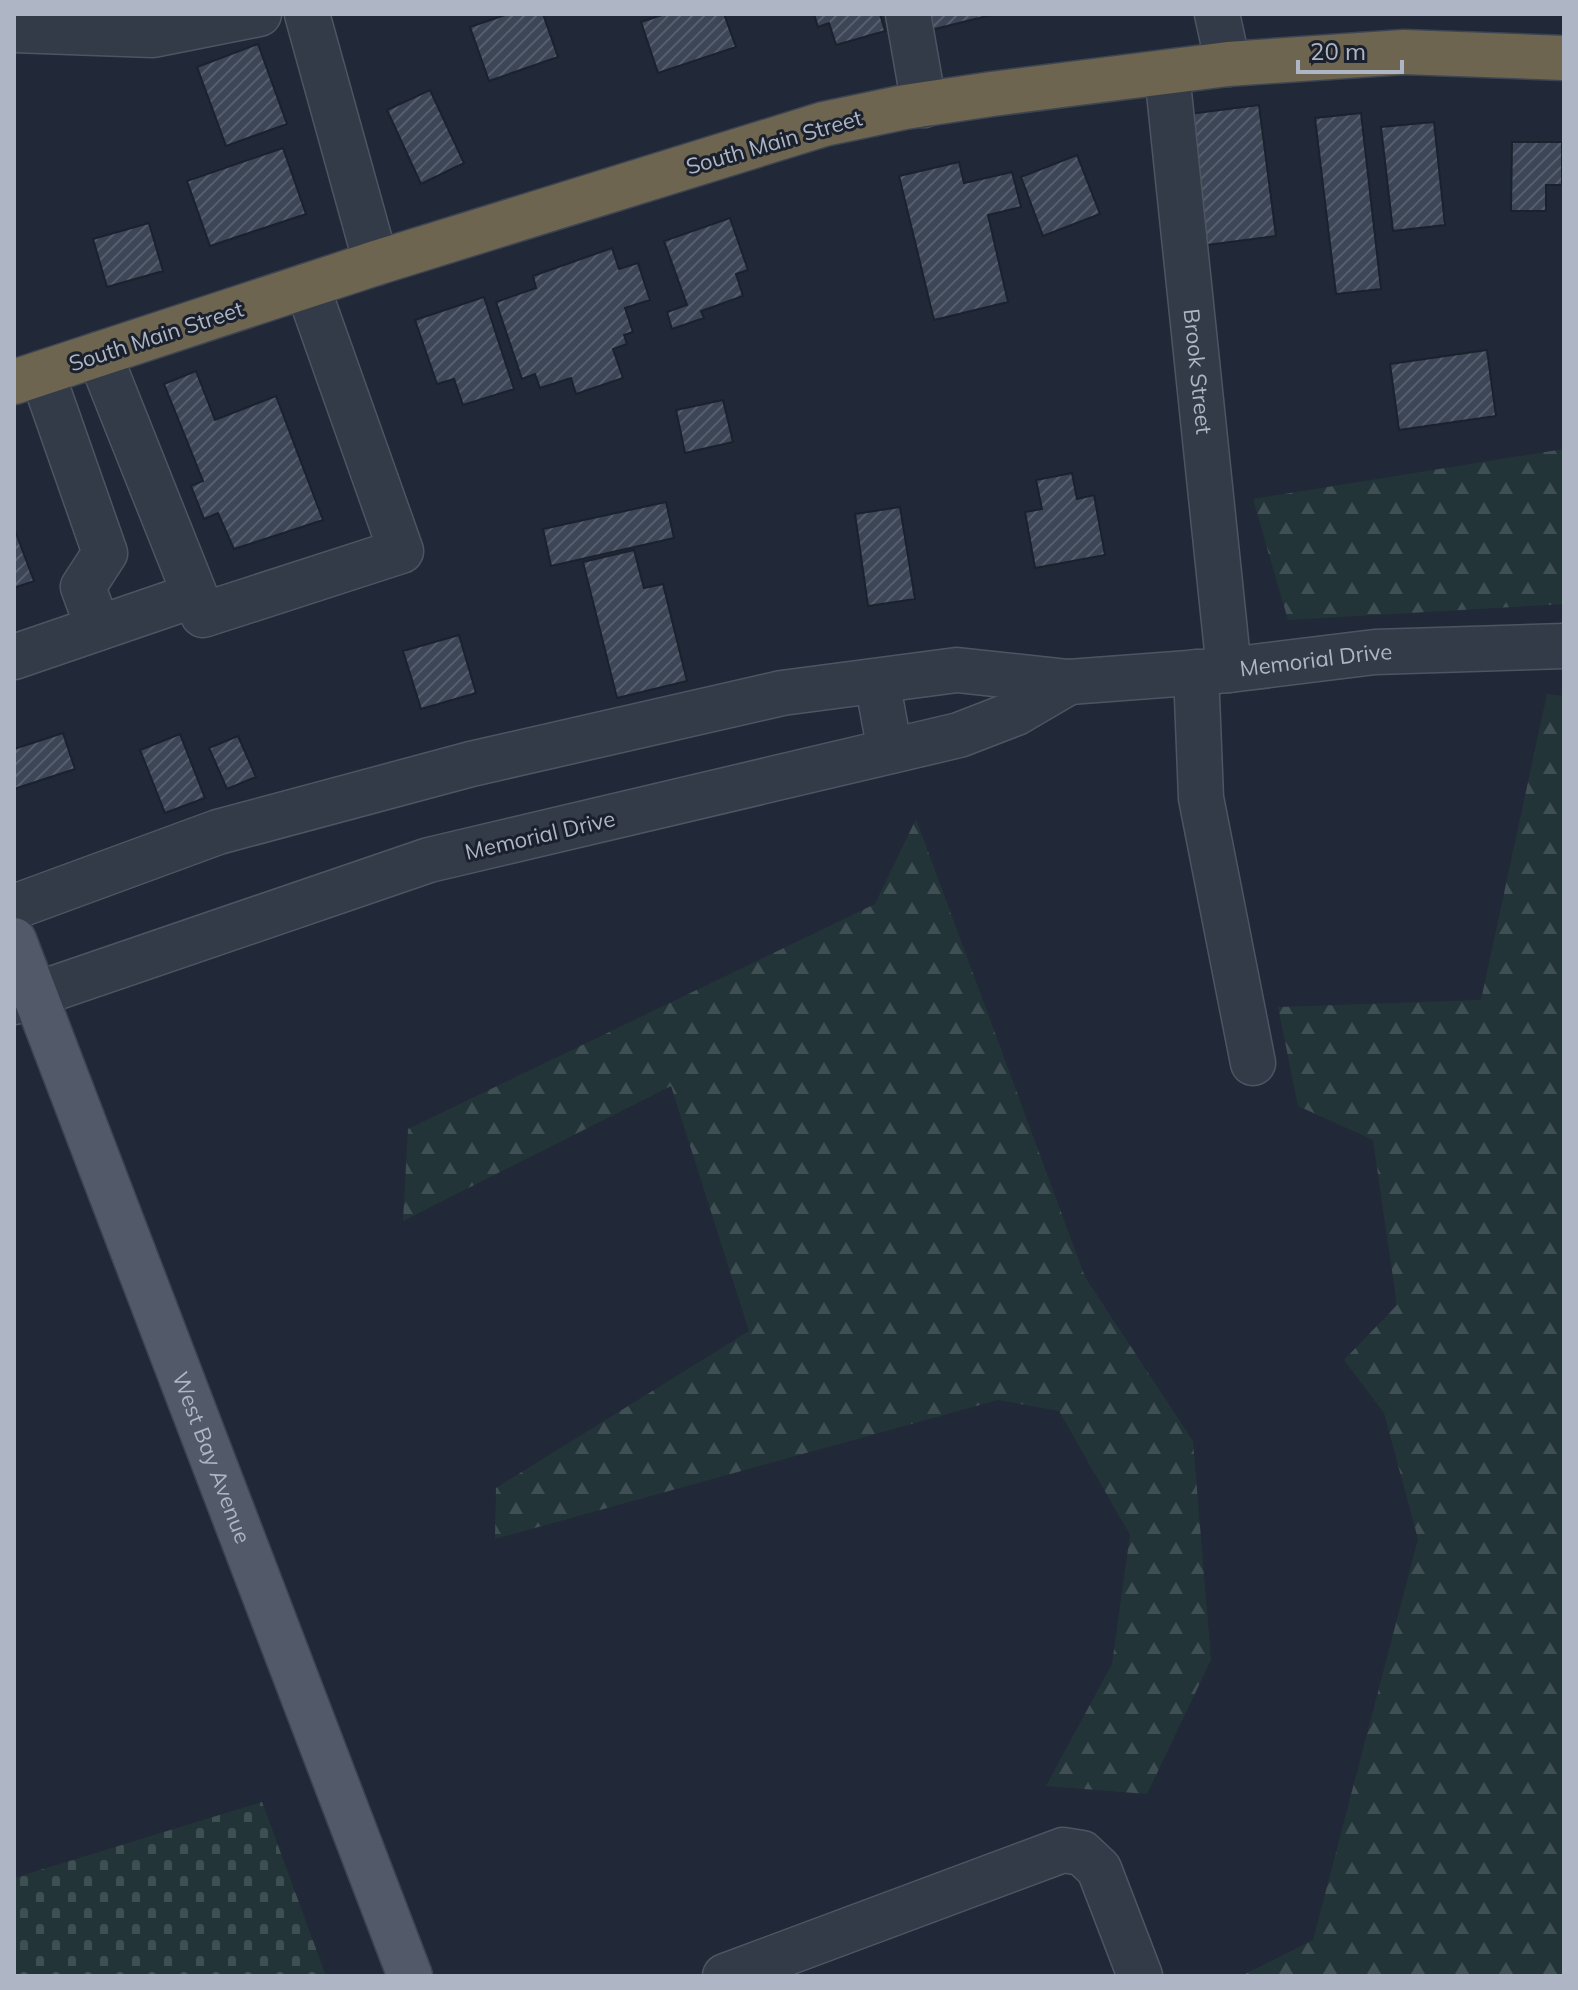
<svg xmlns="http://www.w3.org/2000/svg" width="1578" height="1990" viewBox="0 0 1578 1990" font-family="Mulish,sans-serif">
  <defs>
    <pattern id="forest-firs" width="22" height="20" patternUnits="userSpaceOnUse" patternTransform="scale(2)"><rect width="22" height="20" fill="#223438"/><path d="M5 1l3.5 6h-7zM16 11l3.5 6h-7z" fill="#404f53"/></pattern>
    <pattern id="cemetery-stones" width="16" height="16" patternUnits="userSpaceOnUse" patternTransform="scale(2)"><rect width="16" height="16" fill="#223438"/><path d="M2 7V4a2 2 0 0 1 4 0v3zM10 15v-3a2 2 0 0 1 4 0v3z" fill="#404f53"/></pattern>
    <pattern id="building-hatch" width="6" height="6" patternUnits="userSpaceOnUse" patternTransform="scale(2)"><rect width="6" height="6" fill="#3d4657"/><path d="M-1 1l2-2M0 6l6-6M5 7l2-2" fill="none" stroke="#565e6e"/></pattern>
  </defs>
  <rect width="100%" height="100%" fill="#212837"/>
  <g fill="url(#forest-firs)">
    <polygon points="1564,449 1564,604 1288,620 1253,499"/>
    <polygon points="1547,694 1564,696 1564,1976 1241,1976 1313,1940 1418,1539 1384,1413 1344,1360 1397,1305 1373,1140 1298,1106 1278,1007 1481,1000"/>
    <polygon points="916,819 1085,1277 1193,1441 1211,1660 1147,1794 1046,1786 1112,1664 1130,1535 1059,1411 998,1400 495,1539 496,1488 749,1331 671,1086 403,1221 408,1129 875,904"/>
  </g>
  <polygon fill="url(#cemetery-stones)" points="262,1802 326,1976 14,1976 14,1878"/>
  <g fill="url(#building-hatch)" stroke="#1b222e" stroke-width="2">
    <polygon points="508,14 543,14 558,57 489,81 470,27"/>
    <polygon points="665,14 724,14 736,47 658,73 641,22"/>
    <polygon points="814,14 880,14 885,31 836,45 829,23 818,27"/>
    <polygon points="914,14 995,14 919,33"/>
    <polygon points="258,44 287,124 226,146 197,67"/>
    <polygon points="430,90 464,163 421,184 387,110"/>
    <polygon points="1259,105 1276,236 1207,245 1189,114"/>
    <polygon points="1361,113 1381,289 1336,294 1315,118"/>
    <polygon points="1434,122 1445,225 1393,231 1381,127"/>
    <polygon points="1512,142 1562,142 1562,185 1546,185 1546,211 1511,211"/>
    <polygon points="283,148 306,214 210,246 187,181"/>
    <polygon points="1077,155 1100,214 1043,236 1021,177"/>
    <polygon points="959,162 964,183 1012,172 1021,207 988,215 1008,302 934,320 899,176"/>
    <polygon points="730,218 748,270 736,274 743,296 701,311 704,318 672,329 667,312 687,305 664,241"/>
    <polygon points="149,223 163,271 107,287 93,239"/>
    <polygon points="612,248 619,269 638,263 650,300 625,308 633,332 624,335 627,344 613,349 623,378 576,394 571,378 540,388 535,374 522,379 496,302 536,288 533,276"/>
    <polygon points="484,297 514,389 463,405 454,379 437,384 415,320"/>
    <polygon points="1487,350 1496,416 1399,430 1390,364"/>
    <polygon points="196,371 215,420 276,396 323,520 234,549 218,513 204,519 191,486 203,481 164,384"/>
    <polygon points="723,400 733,442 685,453 676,410"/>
    <polygon points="1072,473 1077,499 1094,495 1105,555 1035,568 1025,512 1042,509 1036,480"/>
    <polygon points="666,502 674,538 551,566 543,529"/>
    <polygon points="900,507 915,599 868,606 855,514"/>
    <polygon points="14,528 34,581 14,588"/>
    <polygon points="634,550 644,588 663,584 687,681 617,698 583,562"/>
    <polygon points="459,635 476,693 421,709 403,651"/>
    <polygon points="63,733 75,769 14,789 14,749"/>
    <polygon points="180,734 205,798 165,813 140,750"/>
    <polygon points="238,736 256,777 227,789 209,748"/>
  </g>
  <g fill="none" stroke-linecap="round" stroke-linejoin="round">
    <defs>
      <g id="minor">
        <polyline points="307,14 376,263"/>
        <polyline points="908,14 924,105"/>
        <polyline points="1217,14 1228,64"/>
        <polyline points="14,30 153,35 259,14"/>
        <path id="s1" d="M1167,73L1229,670"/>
        <polyline points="99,354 203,615 401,551 307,286"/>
        <polyline points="42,373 105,553 83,587 98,628"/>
        <polyline points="14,657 195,595"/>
        <polyline points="1196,672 1201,798 1253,1063"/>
        <polyline points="877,681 890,751"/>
        <path id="s2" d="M1069,682L1229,670L1375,652L1564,646"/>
        <polyline points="14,907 218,832 471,764 782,693 957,670 1069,682 1016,713 959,735 429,860 14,1002"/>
        <polyline points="725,1976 1063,1850 1082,1853 1099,1869 1140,1976"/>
      </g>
      <g id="major">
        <path id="s3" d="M14,940L410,1976"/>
      </g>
      <polyline id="highway" points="14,382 376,263 824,124 905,107 992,94 1228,64 1404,52 1564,58"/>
    </defs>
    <use href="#minor" stroke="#4e5562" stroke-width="47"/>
    <use href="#major" stroke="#3d4451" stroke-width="47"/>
    <use href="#highway" stroke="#3e4552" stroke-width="47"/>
    <use href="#minor" stroke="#343b48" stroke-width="44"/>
    <use href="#major" stroke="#525968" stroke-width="44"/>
    <use href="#highway" stroke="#6e6551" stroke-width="44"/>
  </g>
  <g text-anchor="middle" stroke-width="6" stroke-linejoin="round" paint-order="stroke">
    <g font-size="22" fill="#aeb5c4" stroke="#1a202c">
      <text transform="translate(774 142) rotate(-16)" y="8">South Main Street</text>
      <text transform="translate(156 336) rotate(-18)" y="8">South Main Street</text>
      <text dy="8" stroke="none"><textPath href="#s1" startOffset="300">Brook Street</textPath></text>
      <text dy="8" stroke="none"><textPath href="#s2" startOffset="248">Memorial Drive</textPath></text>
      <text transform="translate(540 835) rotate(-13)" y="8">Memorial Drive</text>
      <text dy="8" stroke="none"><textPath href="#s3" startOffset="554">West Bay Avenue</textPath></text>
    </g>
  </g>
  <rect width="1578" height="1990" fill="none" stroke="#aeb5c4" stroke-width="32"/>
  <path d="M1298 60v12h104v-12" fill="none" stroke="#aeb5c4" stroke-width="4"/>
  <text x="1310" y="60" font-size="24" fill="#aeb5c4" stroke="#1a202c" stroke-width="6" paint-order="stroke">20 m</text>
</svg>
